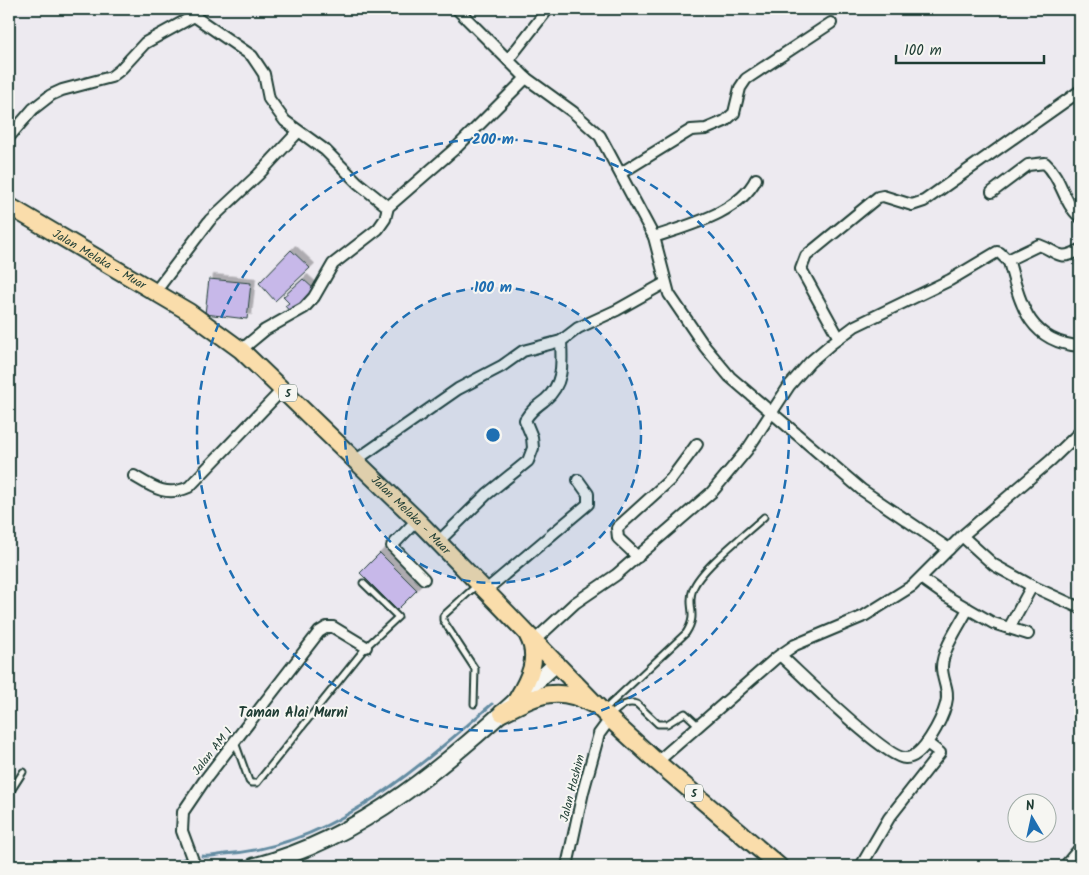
<svg xmlns="http://www.w3.org/2000/svg" width="1089" height="875" viewBox="0 0 1089 875" font-family="Kalam,sans-serif">
  <defs>
    <filter id="shadow"><feDropShadow dx="4.5" dy="-4.5" stdDeviation="0" flood-color="#0004"/></filter>
  </defs>
  <rect width="100%" height="100%" fill="#edeaf0"/>
  <filter id="ink" filterUnits="userSpaceOnUse"><feTurbulence type="fractalNoise" baseFrequency=".02" numOctaves="2"/><feDisplacementMap in="SourceGraphic" scale="10" xChannelSelector="R" yChannelSelector="G"/><feConvolveMatrix kernelMatrix="1 2 1 2 8 2 1 2 1" color-interpolation-filters="sRGB"/></filter>
  <g filter="url(#ink)">
    <g fill="none" stroke-linecap="round" stroke-linejoin="round">
      <g stroke="#638ca2" stroke-width="3">
        <path d="M202,856C210,857 217,855 225,854C331,847 415,770 492,704"/>
        <polyline points="149,866 171,863 184,859"/>
      </g>
    </g>
    <g fill="#c7b8e9" stroke="#1f3d34" filter="url(#shadow)">
      <polygon points="291,250 310,268 275,301 259,283"/>
      <polygon points="209,279 251,283 247,319 205,314"/>
      <polygon points="303,279 315,290 291,313 285,306 289,303 283,297"/>
      <polygon points="380,553 417,590 397,610 360,573"/>
    </g>
    <g fill="none" stroke-linecap="round" stroke-linejoin="round">
      <defs>
        <g id="lane">
          <polyline points="474,704 475,669 443,620 443,616 477,585"/>
          <path d="M605,709L686,633C699,613 686,606 693,589C701,568 747,533 764,517"/>
          <path d="M611,715C619,708 626,700 637,704L658,724H667L685,713L699,726"/>
          <polyline points="235,742 249,781 251,783 257,783 366,647 398,617 363,583"/>
          <polyline points="9,794 23,772"/>
        </g>
        <g id="street">
          <polyline points="457,9 526,78 573,112 600,136 654,237 669,294 705,347 730,377 862,490 949,549"/>
          <polyline points="194,16 252,56 264,74 269,99 285,121 325,150 358,183 388,207"/>
          <polyline points="508,60 548,9"/>
          <polyline points="9,137 33,109 51,95 62,90 111,77 120,70 145,43 194,16 198,9"/>
          <polyline points="621,173 691,130 706,129 725,121 734,113 740,88 746,79 831,23"/>
          <path d="M992,192L1028,165L1045,163C1062,178 1063,203 1080,217"/>
          <path d="M654,237C689,225 739,213 756,179"/>
          <path d="M1080,250C1058,262 1059,252 1039,245L1010,259L1009,262C1021,306 1029,342 1080,346"/>
          <polyline points="155,292 210,220 258,175 298,132"/>
          <polyline points="839,338 801,269 806,256 878,197 883,196 912,205 924,201 1080,91"/>
          <polyline points="241,350 265,330 304,308 314,297 333,264 378,229 385,219 388,207 457,147 526,78"/>
          <polyline points="356,460 458,389 502,366 523,351 561,341 578,328 617,310 665,283"/>
          <path d="M134,476C154,488 167,497 189,487L283,389"/>
          <polyline points="417,520 392,546 424,579"/>
          <polyline points="962,536 994,565 1032,586 1080,608"/>
          <path d="M438,542L487,494L528,461L533,448L532,437L525,420C530,411 537,406 545,400C564,384 562,364 561,341"/>
          <polyline points="638,557 618,538 617,528 671,479 697,444"/>
          <polyline points="922,579 946,596 993,623 1028,634"/>
          <polyline points="486,590 588,504 588,494 578,480"/>
          <polyline points="1009,628 1032,586"/>
          <polyline points="535,640 575,603 616,575 712,492 747,450 789,386 810,362 831,344 855,326 950,280 997,252 1000,253 1009,262"/>
          <path d="M780,655C800,673 885,758 905,758C923,759 942,719 946,704C950,690 942,681 942,667C942,650 960,624 968,609"/>
          <polyline points="657,762 776,658 795,645 864,616 912,586 962,536 1050,461 1080,432"/>
          <polyline points="195,866 182,831 183,812 204,781 319,632 327,627 333,627 366,647"/>
          <polyline points="567,866 583,792 599,734 610,719"/>
          <polyline points="861,866 889,818 940,753 927,743"/>
          <polyline points="1065,866 1080,848"/>
        </g>
        <path id="secondary" d="M254,866C375,836 467,744 557,663"/>
        <g id="primary">
          <path id="s1" d="M9,206L189,312L241,350L417,520L610,719L657,762L779,866"/>
          <path d="M517,699C529,679 540,658 528,636"/>
          <path d="M502,713C536,696 556,684 592,704"/>
        </g>
      </defs>
      <use href="#lane" stroke="#1f3d34" stroke-width="9"/>
      <use href="#street" stroke="#1f3d34" stroke-width="14"/>
      <use href="#secondary" stroke="#1f3d34" stroke-width="19"/>
      <use href="#primary" stroke="#1f3d34" stroke-width="20"/>
      <use href="#lane" stroke="#f6f6f2" stroke-width="5"/>
      <use href="#street" stroke="#f6f6f2" stroke-width="10"/>
      <use href="#secondary" stroke="#f6f6f2" stroke-width="15"/>
      <use href="#primary" stroke="#faddab" stroke-width="16"/>
    </g>
  </g>
  <circle cx="493" cy="435" r="148" fill="#1f6fb2" fill-opacity=".12"/>
  <g fill="none" stroke="#1f6fb2" stroke-width="2.5" stroke-dasharray="9 6">
    <circle cx="493" cy="435" r="148"/>
    <circle cx="493" cy="435" r="296"/>
  </g>
  <g text-anchor="middle" stroke-width="4" stroke-linejoin="round" paint-order="stroke">
    <g fill="#f6f6f2" stroke="#60746d" stroke-width="1">
      <rect x="279" y="384.5" width="18" height="17" rx="4"/>
      <rect x="685" y="784.5" width="18" height="17" rx="4"/>
    </g>
    <g font-size="11" font-weight="bold" fill="#1f3d34">
      <text x="288" y="397">5</text>
      <text x="694" y="797">5</text>
    </g>
    <g font-size="12" fill="#1f3d34" stroke="#f6f6f2">
      <text dy="4" stroke="none"><textPath href="#s1" startOffset="105">Jalan Melaka - Muar</textPath></text>
      <text dy="4" stroke="none"><textPath href="#s1" startOffset="510">Jalan Melaka - Muar</textPath></text>
      <text transform="translate(212 751) rotate(-52)" y="4">Jalan AM 1</text>
      <text transform="translate(572 788) rotate(-76)" y="4">Jalan Hashim</text>
    </g>
    <g font-size="14" font-weight="bold" fill="#1f3d34" stroke="#f6f6f2">
      <text x="293" y="717">Taman Alai Murni</text>
    </g>
  </g>
  <circle cx="493" cy="435" r="8" fill="#1f6fb2" stroke="#f6f6f2" stroke-width="2.5"/>
  <g font-size="15" text-anchor="middle" font-weight="bold" fill="#1f6fb2" stroke="#f6f6f2" stroke-width="4" stroke-linejoin="round" paint-order="stroke">
    <text x="493" y="144">200 m</text>
    <text x="493" y="292">100 m</text>
  </g>
  <rect width="1089" height="875" fill="none" stroke="#f6f6f2" stroke-width="30"/>
  <rect x="15" y="15" width="1059" height="845" fill="none" stroke="#1f3d34" stroke-width="2" filter="url(#ink)"/>
  <g transform="translate(1032 818) rotate(351)"><circle r="24" fill="#f6f6f2" stroke="#a0aca6"/>
  <path d="M0-4L9 19L0 12L-9 19Z" fill="#1f6fb2"/>
  <text y="-8" font-size="14" font-weight="bold" text-anchor="middle" fill="#1f3d34">N</text>
  </g>
  <path d="M896 55v8h148v-8" fill="none" stroke="#1f3d34" stroke-width="2.5"/>
  <text x="904" y="55" font-size="15" fill="#1f3d34" stroke="#f6f6f2" stroke-width="4" paint-order="stroke">100 m</text>
</svg>
